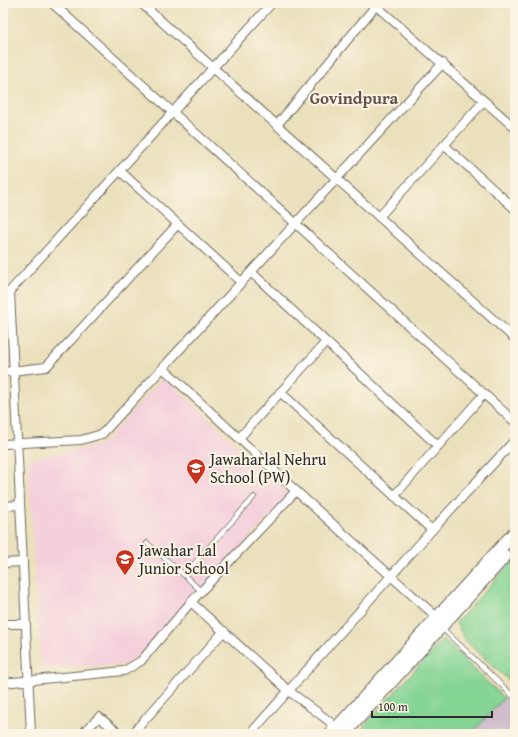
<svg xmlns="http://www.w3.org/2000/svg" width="518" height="737" viewBox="0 0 518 737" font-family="'Gentium Book Plus',serif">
  <rect width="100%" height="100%" fill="#fcf5e5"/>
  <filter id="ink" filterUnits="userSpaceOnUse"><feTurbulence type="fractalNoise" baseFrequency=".025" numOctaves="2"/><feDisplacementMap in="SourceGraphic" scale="8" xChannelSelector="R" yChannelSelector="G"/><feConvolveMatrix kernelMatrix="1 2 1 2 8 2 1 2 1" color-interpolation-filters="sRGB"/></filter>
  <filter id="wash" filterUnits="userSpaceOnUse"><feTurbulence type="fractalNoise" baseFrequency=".012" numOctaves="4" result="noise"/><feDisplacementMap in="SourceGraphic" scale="16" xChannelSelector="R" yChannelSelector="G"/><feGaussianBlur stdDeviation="0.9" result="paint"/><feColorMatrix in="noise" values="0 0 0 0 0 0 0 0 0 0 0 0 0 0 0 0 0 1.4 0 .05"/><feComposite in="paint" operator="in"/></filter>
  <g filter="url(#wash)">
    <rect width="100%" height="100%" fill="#eae0bc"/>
    <polygon fill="#f4cfdc" points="161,380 167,380 290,495 138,657 124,665 41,668 28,460 103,444"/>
    <polygon fill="#d0bdcc" points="515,686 515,734 471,734"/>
    <g fill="#84d494" stroke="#588060">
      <polygon points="515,558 515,686 466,641 456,623"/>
      <polygon points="443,639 504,698 471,734 368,734 363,727"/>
    </g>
  </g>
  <g filter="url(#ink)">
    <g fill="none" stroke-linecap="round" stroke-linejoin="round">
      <defs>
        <g id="lane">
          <polyline points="147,543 184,575"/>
          <polyline points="201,591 184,575 254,497"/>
          <polyline points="442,628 515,698"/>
        </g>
        <g id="street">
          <polyline points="52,3 515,422"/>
          <polyline points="141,3 515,339"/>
          <polyline points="373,3 515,128"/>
          <polyline points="277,125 378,3"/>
          <polyline points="444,145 515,209"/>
          <polyline points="120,171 241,282"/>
          <polyline points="379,217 484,101"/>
          <polyline points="251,272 438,446"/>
          <polyline points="163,368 296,491 440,620"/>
          <polyline points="3,372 46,367 177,225"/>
          <polyline points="280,392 432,530"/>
          <polyline points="240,437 326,342"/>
          <polyline points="3,444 81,440 102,434 443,63"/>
          <polyline points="394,496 484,394"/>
          <polyline points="3,506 20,505"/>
          <polyline points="3,563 23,562"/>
          <polyline points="191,602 289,691 329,721 337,733"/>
          <polyline points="3,624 26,624"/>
          <polyline points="3,683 124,671 141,661 191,602 296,491"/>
          <polyline points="31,734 10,291 272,3"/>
          <polyline points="82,734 99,717 120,734"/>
          <polyline points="132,734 224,631"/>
          <polyline points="250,734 432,530 515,440"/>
        </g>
        <g id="secondary">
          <polyline points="331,734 515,532"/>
          <polyline points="344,734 505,556"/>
        </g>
      </defs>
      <use href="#lane" stroke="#6e6a5e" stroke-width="5.5"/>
      <use href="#street" stroke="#6e6a5e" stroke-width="10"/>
      <use href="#secondary" stroke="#6e6a5e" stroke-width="14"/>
      <use href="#lane" stroke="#fff" stroke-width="4"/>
      <use href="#street" stroke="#fff" stroke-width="8"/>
      <use href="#secondary" stroke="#fff" stroke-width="12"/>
    </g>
  </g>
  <defs>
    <symbol id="school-pin" viewBox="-11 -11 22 30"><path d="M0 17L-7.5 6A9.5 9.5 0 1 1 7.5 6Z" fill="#c8321e" stroke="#fcf5e5"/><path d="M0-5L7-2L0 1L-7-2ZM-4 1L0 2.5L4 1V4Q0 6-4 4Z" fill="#fff"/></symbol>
  </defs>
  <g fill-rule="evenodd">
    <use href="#school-pin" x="185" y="457" width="22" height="30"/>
    <use href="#school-pin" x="114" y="548" width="22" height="30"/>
  </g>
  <g text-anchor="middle" stroke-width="4" stroke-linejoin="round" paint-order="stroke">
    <g font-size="16" fill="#2b2b2b" stroke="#fcf5e5" text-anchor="start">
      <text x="210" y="465">Jawaharlal Nehru<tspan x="210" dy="18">School (PW)</tspan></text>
      <text x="139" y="556">Jawahar Lal<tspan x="139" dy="18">Junior School</tspan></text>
    </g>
    <g font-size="17" font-weight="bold" fill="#65524d" stroke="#fcf5e5">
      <text x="354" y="104">Govindpura</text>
    </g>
  </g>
  <rect width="518" height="737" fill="none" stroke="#fcf5e5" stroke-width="16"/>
  <path d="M372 711v6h120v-6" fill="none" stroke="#2b2b2b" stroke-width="2"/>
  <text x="378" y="711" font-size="12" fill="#2b2b2b" stroke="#fcf5e5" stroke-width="3" paint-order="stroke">100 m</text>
</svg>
